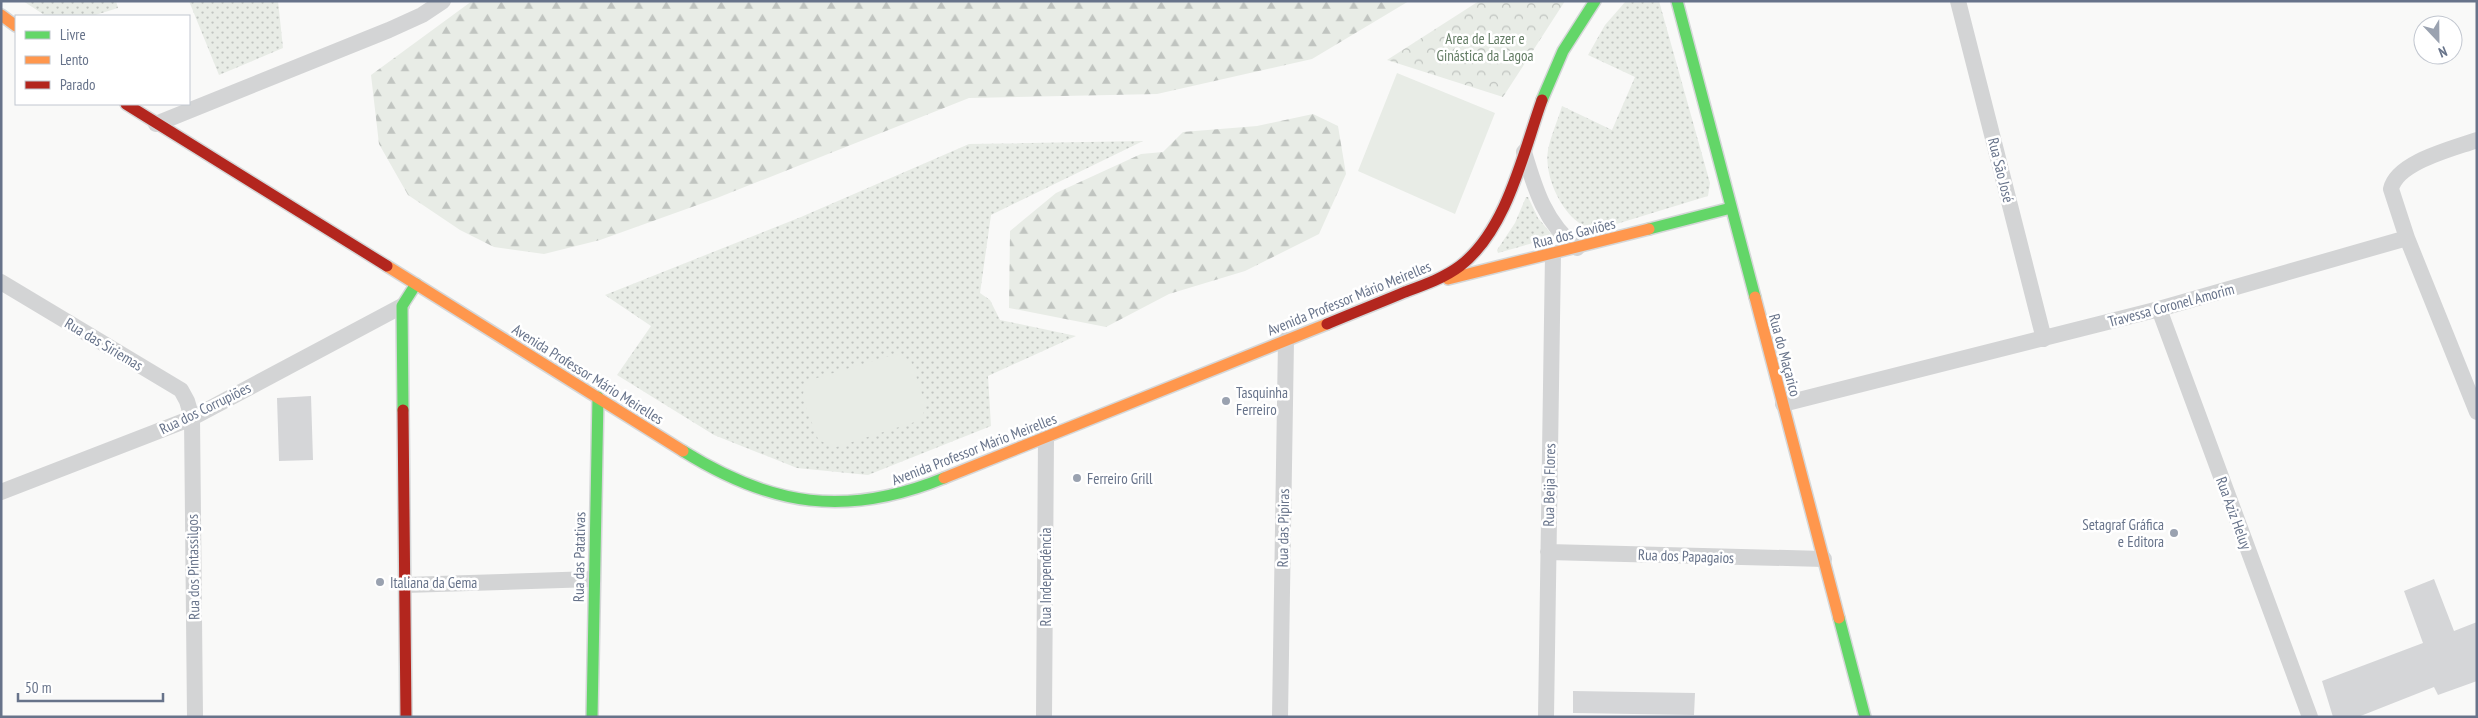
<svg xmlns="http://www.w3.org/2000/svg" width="2478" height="718" font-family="'PT Sans Narrow',sans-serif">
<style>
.grass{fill:url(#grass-dots)}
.forest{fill:url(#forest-firs)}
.park{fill:url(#park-crowns)}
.pitch{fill:#e8ece6}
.building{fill:#d5d6d8}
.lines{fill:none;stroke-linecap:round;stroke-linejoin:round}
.fast-casing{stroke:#d5d7d8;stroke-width:14}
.slow-casing{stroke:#d5d7d8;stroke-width:14}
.jam-casing{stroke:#d5d7d8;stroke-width:14}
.street{stroke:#d3d4d5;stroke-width:16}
.fast{stroke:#63d668;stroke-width:11}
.slow{stroke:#ff974d;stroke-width:11}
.jam{stroke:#b3261e;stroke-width:11}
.poi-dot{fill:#9aa2b0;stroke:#fff;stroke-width:2}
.labels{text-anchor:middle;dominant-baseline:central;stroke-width:5;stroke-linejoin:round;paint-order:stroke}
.park-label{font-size:15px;fill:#627b63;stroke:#fff}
.street-label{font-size:15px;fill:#67738a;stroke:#fff}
.poi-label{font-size:15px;fill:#67738a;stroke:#fff;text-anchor:start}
</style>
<defs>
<pattern id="grass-dots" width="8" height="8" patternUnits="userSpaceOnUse" patternTransform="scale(1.25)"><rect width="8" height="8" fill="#e8ece6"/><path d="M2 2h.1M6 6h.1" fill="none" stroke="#c0c4c0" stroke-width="1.8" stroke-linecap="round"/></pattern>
<pattern id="forest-firs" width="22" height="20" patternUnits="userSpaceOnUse" patternTransform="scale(1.25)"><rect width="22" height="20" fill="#e8ece6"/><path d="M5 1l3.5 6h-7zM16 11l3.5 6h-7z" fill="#c0c4c0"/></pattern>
<pattern id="park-crowns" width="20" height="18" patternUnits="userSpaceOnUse" patternTransform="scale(1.25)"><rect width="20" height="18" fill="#e8ece6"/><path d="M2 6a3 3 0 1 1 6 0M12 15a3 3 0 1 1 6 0" fill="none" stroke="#c0c4c0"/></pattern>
</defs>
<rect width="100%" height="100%" fill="#f9f9f8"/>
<path class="grass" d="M 23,1 L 116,1 L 118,8 L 92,16 L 46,16 Z
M 189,1 L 278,1 L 283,48 L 219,75 Z
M 1626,1 L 1659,1 L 1710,183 L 1708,196 L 1600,229 C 1592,228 1584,227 1578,222 C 1559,208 1544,174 1548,150 C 1551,135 1558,120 1562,106 L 1612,130 L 1635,77 L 1588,55 L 1605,25 Z
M 1143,141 L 991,215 L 980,293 L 990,300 L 1000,320 L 1076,336 L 988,376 L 991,426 L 868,475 L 797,468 L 714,435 L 617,375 L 651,326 L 605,295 L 801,217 L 969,144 Z
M 1526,197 L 1528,197 L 1538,218 L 1554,237 L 1498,253 L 1497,250 L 1515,223 Z"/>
<path class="forest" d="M 472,1 L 1409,1 L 1312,59 L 1157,94 L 969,98 L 717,198 L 600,240 L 544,254 L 494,247 L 460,230 L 408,195 L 379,144 L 371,75 Z
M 1313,114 L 1338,126 L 1346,174 L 1319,234 L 1245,271 L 1169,294 L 1106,327 L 1009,308 L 1010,231 L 1056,193 L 1141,154 L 1163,152 L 1183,132 L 1257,126 Z"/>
<path class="park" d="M 1479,1 L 1565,1 L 1503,97 L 1387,60 Z"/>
<path class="pitch" d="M 1397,73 L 1495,113 L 1455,214 L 1358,171 Z
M 896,354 L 911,361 L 926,406 L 921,420 L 833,448 L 818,439 L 802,397 L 807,381 Z"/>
<path class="building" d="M 311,396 L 313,460 L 279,461 L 277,398 Z
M 2434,579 L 2454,631 L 2477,622 L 2477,681 L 2438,695 L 2434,687 L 2358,717 L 2333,717 L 2322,681 L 2423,643 L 2404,591 Z
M 1573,691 L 1695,693 L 1694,715 L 1573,713 Z"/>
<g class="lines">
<defs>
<path id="fast" d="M 1677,1 L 1755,297
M 1542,100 L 1563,51 L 1595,1
M 1649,229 L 1731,208
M 403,410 L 402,306 L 416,284
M 683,451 C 771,506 846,518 944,478
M 1839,618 L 1865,717
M 592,717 L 598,397"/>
<path id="slow" d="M 1,15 L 16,26
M 387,266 L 683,451
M 1448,279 L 1649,229
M 1755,297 L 1839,618
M 944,478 L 1327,324"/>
<path id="jam" d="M 126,104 L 387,266
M 1327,324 C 1353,313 1379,303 1405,292 C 1424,285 1444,278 1460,266 C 1507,230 1523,153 1542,100
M 403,410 L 406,717"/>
</defs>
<use href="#fast" class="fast-casing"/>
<use href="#slow" class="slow-casing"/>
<use href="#jam" class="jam-casing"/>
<path class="street" d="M 1958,1 L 2044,339
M 156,124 L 389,30 L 422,15 L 443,1
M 2477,140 C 2452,149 2397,162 2391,189 L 2407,238 L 2477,412
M 1524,152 C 1535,189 1545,223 1577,248
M 1,282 L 181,390 L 187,401 L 192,418 L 195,717
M 2159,309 L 2310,717
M 1783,404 L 2159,309 L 2407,238
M 1,492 L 192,418 L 402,306
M 1548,552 L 1824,559
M 405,585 L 593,579
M 1044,717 L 1046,437
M 1280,717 L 1286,340
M 1546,717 L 1553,254"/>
<use href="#fast" class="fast"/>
<use href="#slow" class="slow"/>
<use href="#jam" class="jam"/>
</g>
<g class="poi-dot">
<circle cx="1226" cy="401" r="5"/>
<circle cx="1077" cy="478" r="5"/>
<circle cx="2174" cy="533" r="5"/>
<circle cx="380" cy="582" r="5"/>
</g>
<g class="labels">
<g class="park-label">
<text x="1485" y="38">Area de Lazer e<tspan x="1485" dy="17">Ginástica da Lagoa</tspan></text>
</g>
<g class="street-label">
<text transform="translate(2001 170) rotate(76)">Rua São José</text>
<text transform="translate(1574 233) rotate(-14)">Rua dos Gaviões</text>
<text transform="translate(1349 298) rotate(-22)">Avenida Professor Mário Meirelles</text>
<text transform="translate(2171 305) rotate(-15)">Travessa Coronel Amorim</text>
<text transform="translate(104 344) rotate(31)">Rua das Siriemas</text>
<text transform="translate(1785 355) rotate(75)">Rua do Maçarico</text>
<text transform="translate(588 374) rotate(32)">Avenida Professor Mário Meirelles</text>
<text transform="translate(205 408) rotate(-26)">Rua dos Corrupiões</text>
<text transform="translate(974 449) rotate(-21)">Avenida Professor Mário Meirelles</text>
<text transform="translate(1549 485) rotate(-89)">Rua Beija Flores</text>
<text transform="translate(2234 513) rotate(70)">Rua Aziz Heluy</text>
<text transform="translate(1283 528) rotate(-89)">Rua das Pipiras</text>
<text transform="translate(1686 556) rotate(2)">Rua dos Papagaios</text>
<text transform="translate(579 557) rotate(-89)">Rua das Patativas</text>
<text transform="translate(193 567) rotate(-91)">Rua dos Pintassilgos</text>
<text transform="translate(1045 577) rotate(-90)">Rua Independência</text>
</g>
<g class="poi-label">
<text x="1236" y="392">Tasquinha<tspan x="1236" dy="17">Ferreiro</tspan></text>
<text x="1087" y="478">Ferreiro Grill</text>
<text x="2164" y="524" text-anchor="end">Setagraf Gráfica<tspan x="2164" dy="17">e Editora</tspan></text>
<text x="390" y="582">Italiana da Gema</text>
</g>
</g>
<rect width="2478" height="718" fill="none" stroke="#67738a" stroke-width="5"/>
<rect x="15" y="15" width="175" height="90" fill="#ffffff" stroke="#c2c7d0"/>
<rect x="25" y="31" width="25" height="8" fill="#63d668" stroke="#c2c7d0"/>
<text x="60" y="40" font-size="15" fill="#67738a">Livre</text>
<rect x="25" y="56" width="25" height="8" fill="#ff974d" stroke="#c2c7d0"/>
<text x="60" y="65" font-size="15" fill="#67738a">Lento</text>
<rect x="25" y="81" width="25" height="8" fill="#b3261e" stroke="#c2c7d0"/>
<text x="60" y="90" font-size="15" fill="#67738a">Parado</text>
<g transform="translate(2438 40) rotate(158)"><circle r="24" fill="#ffffff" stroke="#c2c7d0"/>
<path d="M0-4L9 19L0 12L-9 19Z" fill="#9aa2b0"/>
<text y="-8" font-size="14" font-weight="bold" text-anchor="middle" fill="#67738a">N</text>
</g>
<path d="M18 693v8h145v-8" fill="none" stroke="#67738a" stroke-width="2.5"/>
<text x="25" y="693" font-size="15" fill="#67738a" stroke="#ffffff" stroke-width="4" paint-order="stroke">50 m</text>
</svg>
